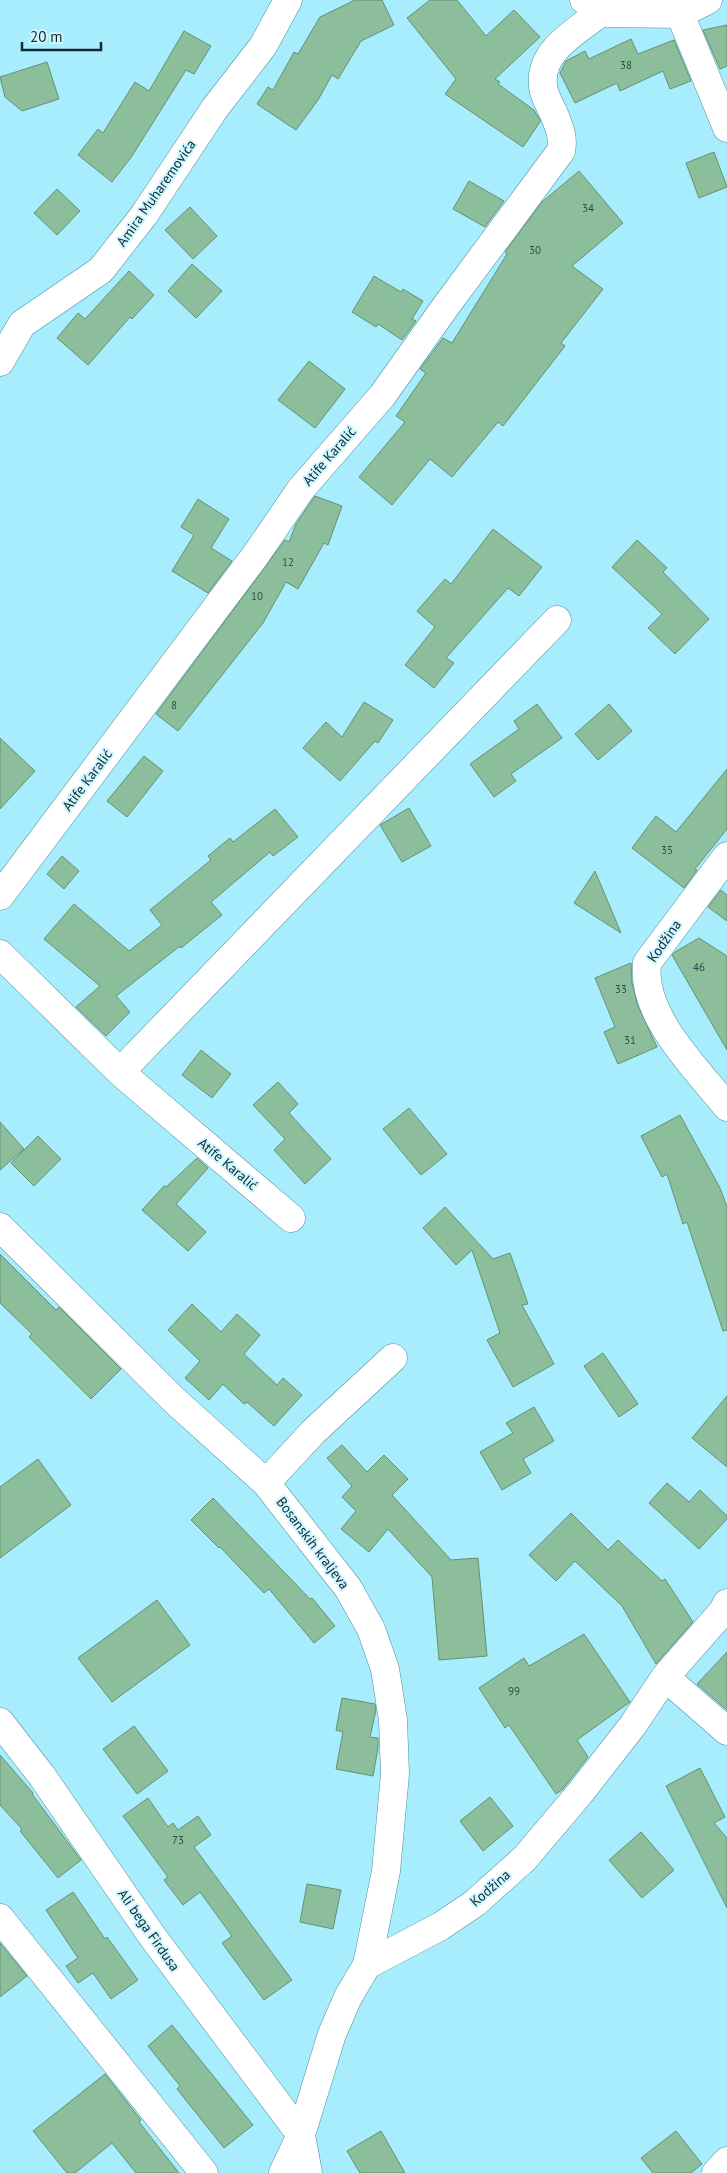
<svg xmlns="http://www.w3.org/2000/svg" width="727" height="2173" font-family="'PT Sans',sans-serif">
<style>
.building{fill:#8dbe9b;stroke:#639271}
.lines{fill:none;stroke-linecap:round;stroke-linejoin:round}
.minor-casing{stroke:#4d909f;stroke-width:29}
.minor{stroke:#fff;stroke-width:28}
.labels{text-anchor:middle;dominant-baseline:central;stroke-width:4;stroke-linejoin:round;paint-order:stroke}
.number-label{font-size:11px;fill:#2c4e4a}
.street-label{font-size:14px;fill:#0c292f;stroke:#cef6ff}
</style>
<rect width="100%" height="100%" fill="#a8edfd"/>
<path class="building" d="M 355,0 L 382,0 L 394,25 L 361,41 L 338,79 L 332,75 L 318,100 L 296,130 L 257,104 L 268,87 L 273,90 L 294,52 L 298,54 L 320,17 Z
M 430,0 L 457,0 L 486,36 L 514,10 L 540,37 L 495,79 L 500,82 L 498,84 L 534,110 L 540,120 L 540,122 L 523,147 L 445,94 L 456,79 L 407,18 Z
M 727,25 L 727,66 L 720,69 L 703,30 Z
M 184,31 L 211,46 L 194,74 L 186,70 L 132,156 L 112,182 L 78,155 L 98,129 L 103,133 L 135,82 L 149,91 Z
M 631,39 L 638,54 L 674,40 L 691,81 L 670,89 L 663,71 L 620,91 L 617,83 L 575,103 L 560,73 L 566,61 L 585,51 L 589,59 Z
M 47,62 L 59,99 L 22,111 L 5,97 L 0,77 Z
M 714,152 L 727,187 L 699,198 L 686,163 Z
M 579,171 L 623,223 L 572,266 L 603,289 L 561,343 L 565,346 L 503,426 L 498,422 L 452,477 L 430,459 L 392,505 L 359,477 L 405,422 L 396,416 L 426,373 L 420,369 L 443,338 L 452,343 L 507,254 L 505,252 L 542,202 Z
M 469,181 L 504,201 L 485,227 L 453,209 Z
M 57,189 L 80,211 L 57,235 L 34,213 Z
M 190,207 L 217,236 L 193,259 L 165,230 Z
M 192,264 L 222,291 L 196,318 L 168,291 Z
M 129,271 L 154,295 L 132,319 L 130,317 L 88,365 L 57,338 L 78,313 L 85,319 Z
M 374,276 L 401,292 L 403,289 L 423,301 L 412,319 L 416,321 L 402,340 L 378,324 L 376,327 L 352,312 Z
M 309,361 L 345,389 L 315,428 L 278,400 Z
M 315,496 L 342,506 L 328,545 L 324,543 L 298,589 L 286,582 L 263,623 L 178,731 L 156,714 L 285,540 L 289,542 L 296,524 Z
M 198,499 L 229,519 L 211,548 L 232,561 L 208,593 L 172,571 L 194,535 L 181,527 Z
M 493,529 L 542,567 L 519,596 L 508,588 L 446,658 L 454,663 L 434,688 L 405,665 L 435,627 L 417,611 L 445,579 L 451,584 Z
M 637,540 L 667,568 L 663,572 L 709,619 L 675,654 L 648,628 L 662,614 L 612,567 Z
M 364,702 L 393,720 L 378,743 L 375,741 L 340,781 L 303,748 L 326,722 L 342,737 Z
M 537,704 L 562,738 L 511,774 L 516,781 L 494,797 L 470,764 L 519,729 L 514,721 Z
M 609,704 L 632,731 L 598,760 L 575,734 Z
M 0,738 L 35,771 L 0,809 Z
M 144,756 L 163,771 L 127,817 L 107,801 Z
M 727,769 L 727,829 L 695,869 L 697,870 L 684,888 L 632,848 L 656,816 L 676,832 Z
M 409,808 L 431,846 L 402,862 L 380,825 Z
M 275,809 L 298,837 L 273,856 L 270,852 L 211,902 L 222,915 L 181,948 L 180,946 L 116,996 L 130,1012 L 106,1036 L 76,1007 L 100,986 L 44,939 L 74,904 L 129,951 L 162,925 L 150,910 L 211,860 L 208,856 L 230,838 L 233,842 Z
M 62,856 L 79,871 L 64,889 L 47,874 Z
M 595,871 L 621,933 L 574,903 Z
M 721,890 L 727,895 L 727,921 L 708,907 Z
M 699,938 L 727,956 L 727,1050 L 672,955 L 675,952 Z
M 631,963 L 632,983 L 638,1006 L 657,1047 L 618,1064 L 604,1032 L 615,1027 L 595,978 Z
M 201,1050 L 231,1074 L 212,1098 L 182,1075 Z
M 278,1082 L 298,1104 L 289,1113 L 331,1159 L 305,1184 L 274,1150 L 285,1139 L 253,1105 Z
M 409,1108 L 447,1154 L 421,1175 L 383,1129 Z
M 680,1115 L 720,1188 L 727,1207 L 727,1330 L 723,1331 L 687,1222 L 683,1224 L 667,1174 L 662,1177 L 641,1136 Z
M 0,1122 L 24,1149 L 0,1170 Z
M 38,1136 L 61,1159 L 34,1186 L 11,1163 Z
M 197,1158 L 208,1168 L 176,1204 L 206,1232 L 188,1251 L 142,1210 L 164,1186 L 166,1187 Z
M 445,1207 L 493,1259 L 510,1253 L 528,1304 L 522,1305 L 554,1364 L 513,1387 L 487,1340 L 500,1333 L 472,1250 L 456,1265 L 423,1228 Z
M 0,1254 L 56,1310 L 59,1307 L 121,1369 L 91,1399 L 29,1337 L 32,1334 L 0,1303 Z
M 192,1304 L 221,1332 L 237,1314 L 260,1335 L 244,1354 L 277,1385 L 283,1378 L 302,1395 L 274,1426 L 247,1402 L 244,1404 L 223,1384 L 209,1400 L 185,1378 L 200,1361 L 168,1330 Z
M 603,1353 L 638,1404 L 619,1417 L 584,1366 Z
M 727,1396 L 727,1467 L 692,1438 Z
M 534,1407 L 554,1441 L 523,1459 L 531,1473 L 502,1490 L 480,1452 L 513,1433 L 506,1423 Z
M 342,1445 L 367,1472 L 384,1455 L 408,1479 L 392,1495 L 451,1560 L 478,1558 L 487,1656 L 439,1660 L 432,1577 L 388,1529 L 369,1552 L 341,1529 L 356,1511 L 342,1497 L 352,1486 L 327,1458 Z
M 38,1459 L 71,1505 L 0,1558 L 0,1487 Z
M 667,1483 L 689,1502 L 700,1490 L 727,1516 L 727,1519 L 699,1549 L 649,1503 Z
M 213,1498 L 310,1599 L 312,1598 L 335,1626 L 314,1643 L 269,1589 L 264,1593 L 220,1547 L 219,1548 L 191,1520 Z
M 571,1513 L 608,1550 L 618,1540 L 662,1581 L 665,1579 L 693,1622 L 656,1664 L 622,1606 L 575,1561 L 556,1581 L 529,1555 Z
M 157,1600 L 190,1645 L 112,1702 L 78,1658 Z
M 584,1634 L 630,1702 L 577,1740 L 588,1757 L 563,1789 L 556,1794 L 509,1725 L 505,1728 L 479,1688 L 524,1658 L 529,1666 Z
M 727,1652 L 727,1710 L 697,1684 Z
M 342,1698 L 375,1704 L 376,1710 L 370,1737 L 378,1738 L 378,1748 L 373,1776 L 336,1769 L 343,1732 L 336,1730 Z
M 134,1726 L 168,1771 L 137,1794 L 103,1749 Z
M 0,1755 L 33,1793 L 32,1794 L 81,1860 L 58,1878 L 20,1831 L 22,1829 L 0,1805 Z
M 700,1768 L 725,1817 L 714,1823 L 727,1838 L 727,1908 L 666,1786 Z
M 490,1797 L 513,1826 L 483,1851 L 460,1821 Z
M 148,1798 L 168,1827 L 173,1823 L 178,1830 L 198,1816 L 211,1835 L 194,1847 L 292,1980 L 264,2000 L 222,1943 L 232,1936 L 200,1892 L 183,1905 L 164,1880 L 168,1877 L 123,1816 Z
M 641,1832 L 674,1870 L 642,1898 L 609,1860 Z
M 307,1884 L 341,1890 L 333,1929 L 300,1922 Z
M 73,1892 L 105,1939 L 107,1937 L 138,1980 L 111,1999 L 93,1973 L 78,1983 L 66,1966 L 78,1958 L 46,1910 Z
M 0,1943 L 27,1976 L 0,1997 Z
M 172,2025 L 253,2125 L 224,2148 L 177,2089 L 180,2086 L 148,2046 Z
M 105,2074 L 141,2120 L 139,2122 L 179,2173 L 136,2173 L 112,2143 L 75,2173 L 67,2173 L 33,2131 Z
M 381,2131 L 405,2173 L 360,2173 L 347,2151 Z
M 676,2131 L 702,2164 L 691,2173 L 653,2173 L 641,2158 Z"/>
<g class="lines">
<defs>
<path id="minor" d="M 584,0 L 600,13 L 680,14 L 708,0
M 680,14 L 727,128
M 0,362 L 22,324 L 101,270 L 144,215 L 215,108 L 263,46 L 288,0
M 727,856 L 647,963 C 641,1016 696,1068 727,1107
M 0,896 L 255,556 L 301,489 L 382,396 L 446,306 L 561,151 C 564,137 559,127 554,114 C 550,105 543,94 543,85 C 539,51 577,31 600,13
M 0,954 L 120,1072 L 291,1218
M 120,1072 L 557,620
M 0,1227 L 174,1400 L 266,1483 L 348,1588 L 371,1629 L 385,1669 L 393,1720 L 395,1774 L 386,1871 L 367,1965
M 266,1483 L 313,1432 L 393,1358
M 665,1677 L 727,1731
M 0,1722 L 42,1776 L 152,1936 L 301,2135 L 308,2173
M 0,1918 L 204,2173
M 283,2173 L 301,2135 L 332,2034 L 348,1997 L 367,1965 L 441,1926 L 475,1903 L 525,1858 L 580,1793 L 633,1725 L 665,1677 L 723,1611 L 727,1603
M 716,2173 L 727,2161"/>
</defs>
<use href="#minor" class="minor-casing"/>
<use href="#minor" class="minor"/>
</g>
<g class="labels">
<g class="number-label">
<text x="626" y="65">38</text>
<text x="588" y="208">34</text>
<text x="535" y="250">30</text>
<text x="288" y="562">12</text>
<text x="257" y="596">10</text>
<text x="174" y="705">8</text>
<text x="667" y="850">35</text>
<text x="699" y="967">46</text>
<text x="621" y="989">33</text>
<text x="630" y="1040">31</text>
<text x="514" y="1691">99</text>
<text x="178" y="1840">73</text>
</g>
<g class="street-label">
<text transform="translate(156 193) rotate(-55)">Amira Muharemovića</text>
<text transform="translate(329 456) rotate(-49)">Atife Karalić</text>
<text transform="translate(87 780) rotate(-53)">Atife Karalić</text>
<text transform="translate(664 941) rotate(-55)">Kodžina</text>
<text transform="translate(228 1164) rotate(40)">Atife Karalić</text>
<text transform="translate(313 1543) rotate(53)">Bosanskih kraljeva</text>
<text transform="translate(490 1888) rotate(-41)">Kodžina</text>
<text transform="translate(149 1930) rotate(55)">Ali bega Firdusa</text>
</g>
</g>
<path d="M22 42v8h79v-8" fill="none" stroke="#0c292f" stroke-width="2.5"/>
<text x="30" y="42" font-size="15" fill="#0c292f" stroke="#cef6ff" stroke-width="4" paint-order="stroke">20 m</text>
</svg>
